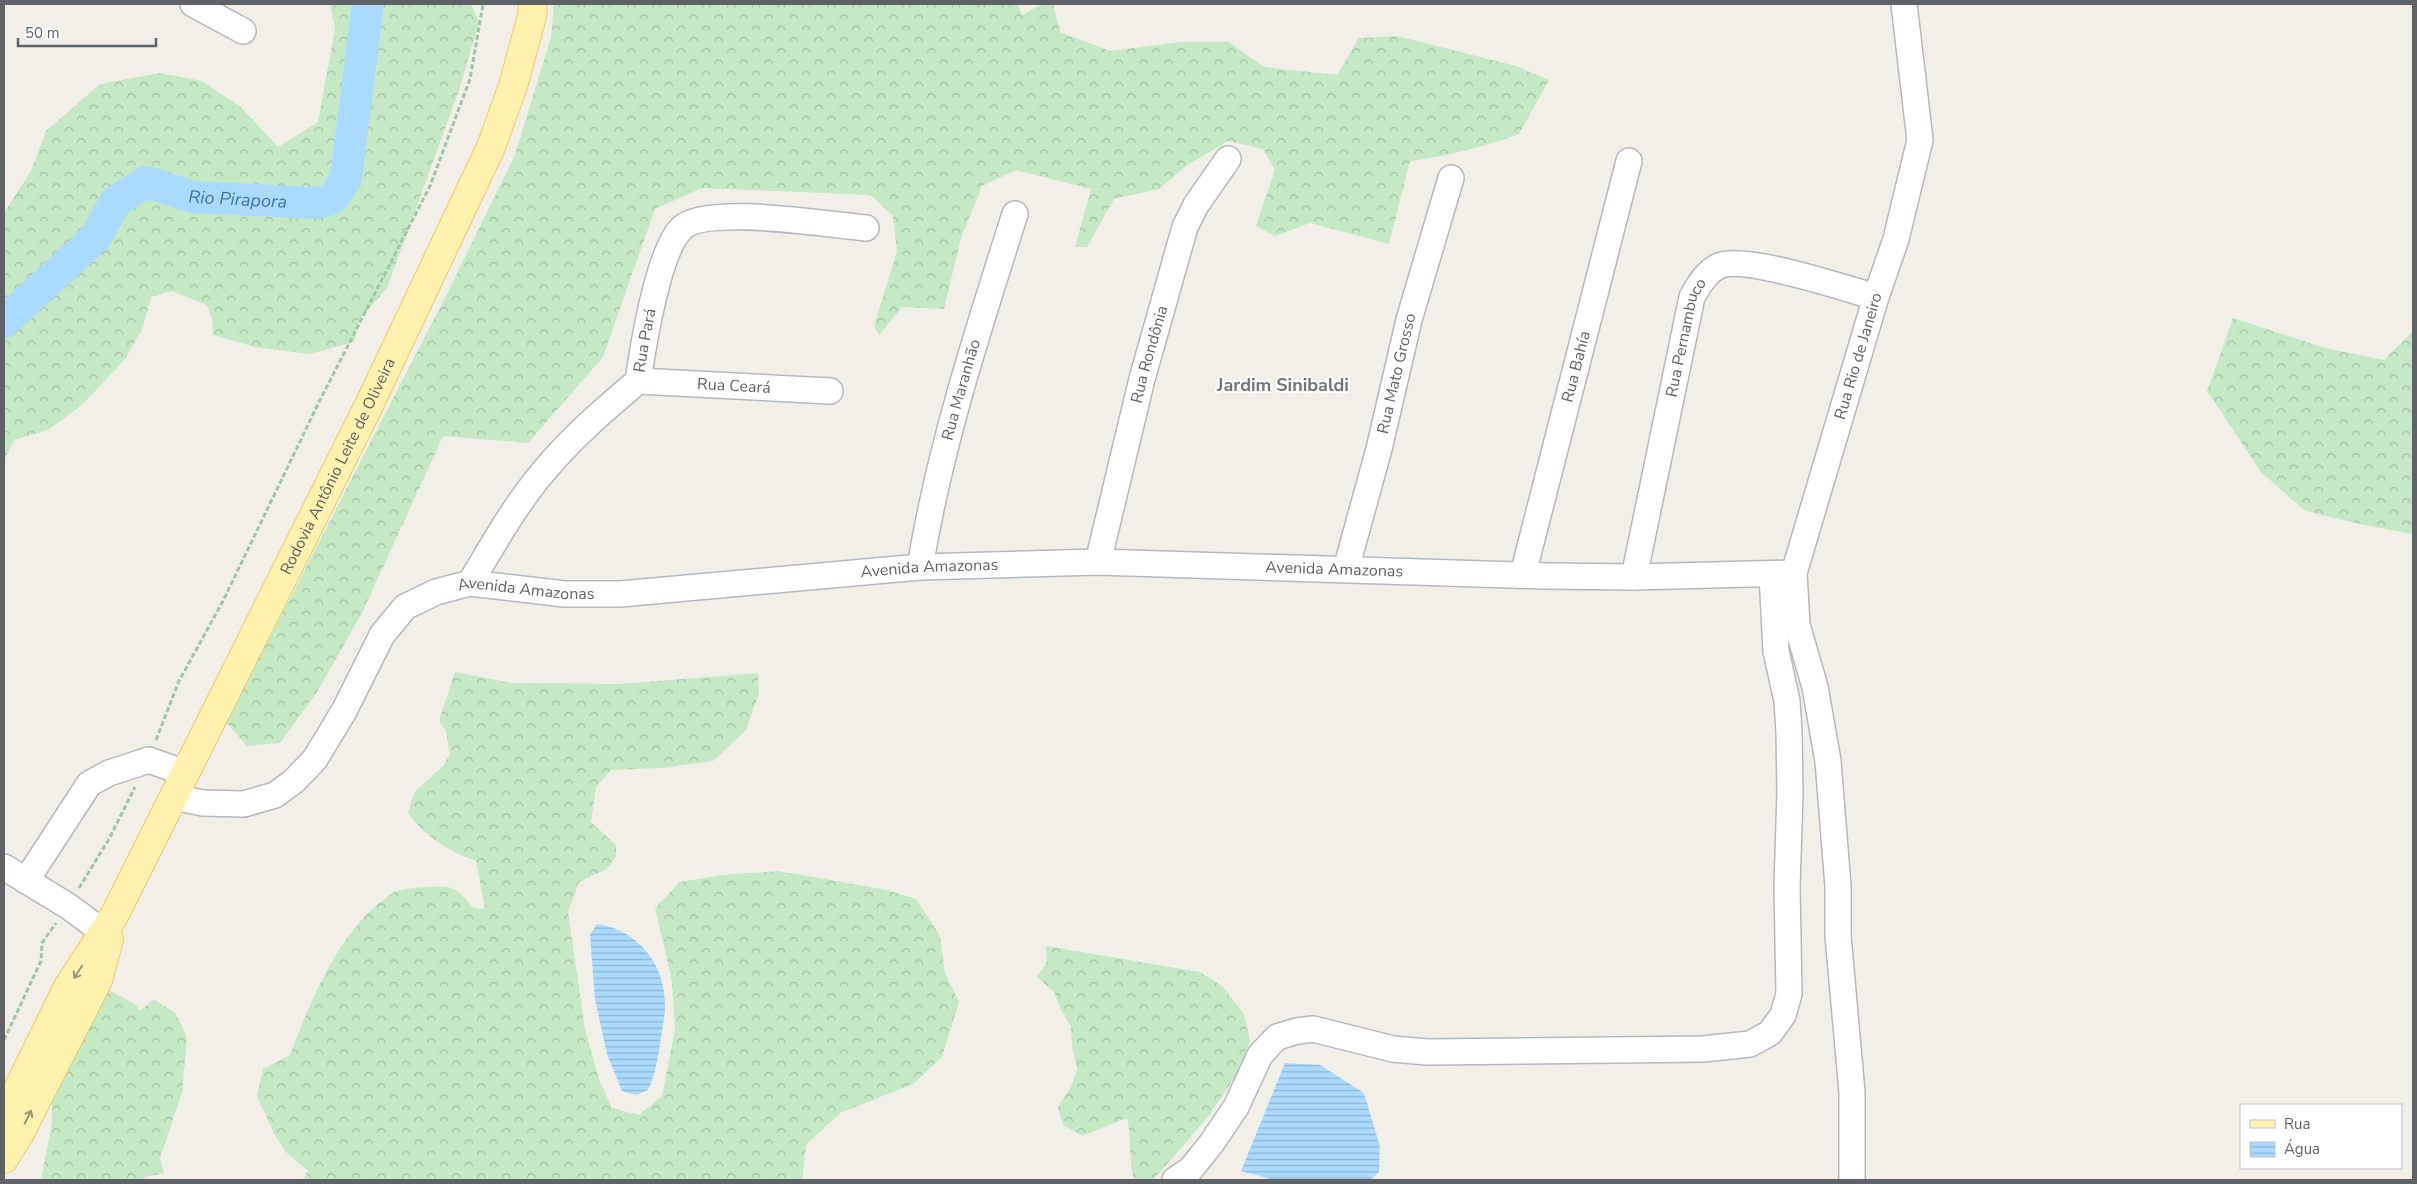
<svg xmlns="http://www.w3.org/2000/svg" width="2417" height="1184" font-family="'Nunito Sans',sans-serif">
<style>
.forest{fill:url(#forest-crowns)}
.water{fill:url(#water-rules)}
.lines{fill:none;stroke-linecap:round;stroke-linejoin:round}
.river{stroke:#aadaff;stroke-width:32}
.minor-casing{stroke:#b5b8bc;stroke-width:28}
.major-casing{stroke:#f2c960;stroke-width:30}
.path{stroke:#9cc7a9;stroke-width:3;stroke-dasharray:5 2.5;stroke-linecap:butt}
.minor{stroke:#fff;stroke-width:25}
.major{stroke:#fff2af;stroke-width:28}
.oneway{stroke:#979581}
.labels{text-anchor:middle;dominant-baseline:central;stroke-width:4;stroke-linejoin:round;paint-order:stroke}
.street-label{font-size:16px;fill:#5f6368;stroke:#fff}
.water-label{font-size:18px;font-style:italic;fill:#4174aa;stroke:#fff}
.neighbourhood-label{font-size:18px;font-weight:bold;fill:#70757a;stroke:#fff}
</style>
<defs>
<pattern id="forest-crowns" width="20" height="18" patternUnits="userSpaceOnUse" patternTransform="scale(1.25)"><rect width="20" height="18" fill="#c5e8c5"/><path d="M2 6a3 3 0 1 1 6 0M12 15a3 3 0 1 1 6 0" fill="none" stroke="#a3c0a4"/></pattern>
<pattern id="water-rules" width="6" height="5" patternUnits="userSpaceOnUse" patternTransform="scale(1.25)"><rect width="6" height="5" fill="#aadaff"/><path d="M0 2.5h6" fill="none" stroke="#8eb4d2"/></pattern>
</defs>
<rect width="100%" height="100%" fill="#f1efe8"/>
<path class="forest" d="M 330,4 L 471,4 L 479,22 L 459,90 L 387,288 L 359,320 L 354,342 L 309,354 L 255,347 L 213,335 L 212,319 L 207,305 L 172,291 L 151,297 L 143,327 L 126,358 L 83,404 L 48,430 L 14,440 L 4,461 L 4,213 L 31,171 L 46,131 L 100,84 L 160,73 L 202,81 L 241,107 L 278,147 L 318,122 L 335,29 Z
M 554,4 L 1018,4 L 1022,15 L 1042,4 L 1053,4 L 1060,32 L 1110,51 L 1182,42 L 1229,42 L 1264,67 L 1337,75 L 1359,38 L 1397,36 L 1516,66 L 1549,80 L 1519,134 C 1483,147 1448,156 1410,161 L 1389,244 L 1310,223 L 1275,236 L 1256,226 L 1275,170 L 1263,149 L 1228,141 L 1186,166 L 1159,189 L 1114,199 L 1087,247 L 1075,247 L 1091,189 L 1016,170 L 982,186 L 961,238 L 944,309 L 902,307 L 879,335 L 874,326 L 897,251 L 893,216 L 871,195 L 702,188 L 655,209 L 603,357 L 528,443 L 443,436 L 363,611 L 317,692 L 280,743 L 247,746 L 226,722 L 447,294 L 515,155 L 551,37 Z
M 2233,318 L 2325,348 L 2384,360 L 2413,331 L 2413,534 L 2364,525 L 2305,511 L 2261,472 L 2207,391 Z
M 455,672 L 511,683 L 621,684 L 758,673 L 759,693 L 746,730 L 713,761 L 662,768 L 611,770 L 596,787 L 591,822 L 616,845 L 616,857 L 607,869 L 579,882 L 568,912 L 585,1029 L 599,1080 L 612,1108 L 639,1115 L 662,1096 L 675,1029 L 672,981 L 655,908 L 680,882 L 723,875 L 778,871 L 887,890 L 916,899 L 940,936 L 945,973 L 959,1002 L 942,1057 L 913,1084 L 840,1113 L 806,1145 L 802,1180 L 303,1180 L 308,1171 L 286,1152 L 276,1137 L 257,1097 L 263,1069 L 290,1055 C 311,1000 340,928 391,894 C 398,889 415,888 424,887 C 452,886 455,885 473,908 L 485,909 L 476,861 C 449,851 425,837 408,813 L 414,793 L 443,766 L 450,755 L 446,731 L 439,721 Z
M 1046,946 L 1200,972 L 1222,986 L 1244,1014 L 1250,1041 L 1237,1074 L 1208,1117 L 1153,1180 L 1135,1180 C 1128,1167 1132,1137 1127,1118 L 1082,1136 L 1063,1125 L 1058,1107 L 1071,1087 L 1077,1069 L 1072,1046 L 1071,1027 L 1060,1008 L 1054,992 L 1037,977 L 1047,962 Z
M 107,989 L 135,1004 L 140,1011 L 154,999 L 176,1014 L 187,1038 L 182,1092 L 160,1158 L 164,1173 L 144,1177 L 145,1180 L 41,1180 L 52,1123 L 52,1101 Z"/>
<path class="water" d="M 597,924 C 639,930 666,965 665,1008 C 665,1018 662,1028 661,1038 C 658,1057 656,1073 648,1090 L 636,1095 L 622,1091 L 607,1054 L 595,999 L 590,935 Z
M 1285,1063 L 1320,1065 L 1364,1093 L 1380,1147 L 1379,1172 L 1370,1180 L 1275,1180 L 1241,1171 Z"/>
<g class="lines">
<path class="river" id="s1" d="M 4,322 L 95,238 L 116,201 L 146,182 L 193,197 L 311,203 C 335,202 335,197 346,177 L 368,4"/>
<defs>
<g id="minor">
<path d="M 193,4 L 243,31"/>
<path id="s2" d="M 638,381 L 830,391"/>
<path id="s3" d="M 1098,562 L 1142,379 L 1185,227 L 1196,205 L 1228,159"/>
<path id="s4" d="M 920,567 C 940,446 978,330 1015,214"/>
<path id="s5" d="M 1346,569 L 1379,449 L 1409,320 L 1451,178"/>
<path id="s6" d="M 1523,574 L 1629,161"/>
<path id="s7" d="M 1634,577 L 1692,297 C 1699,285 1706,272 1719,266 C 1744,254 1846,289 1876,297"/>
<path id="s8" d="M 470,583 C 493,545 515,505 544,471 C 572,437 605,409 638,381 C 643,347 658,250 682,228 C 706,204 830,225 866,228"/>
<path id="s9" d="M 173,797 L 203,803 L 244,804 L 275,795 L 294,781 L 315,759 L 344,711 L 382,635 L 405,607 L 436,592 L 470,583 L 565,594 L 620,594 L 920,567 L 1098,562 L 1546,576 L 1634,577 L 1794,573"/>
<path d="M 4,867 L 68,906 L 91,923 L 108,942"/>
<path d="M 26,881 L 89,784 L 109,773 L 149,760 L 185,773"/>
<path d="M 1175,1180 L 1190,1170 L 1211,1144 L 1236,1107 L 1260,1055 L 1277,1037 L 1297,1031 L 1313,1029 L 1393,1049 L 1427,1052 L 1703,1049 L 1750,1044 L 1770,1033 L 1783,1015 L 1789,994 L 1787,887 L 1790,792 L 1789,733 L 1787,701 L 1776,651 L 1772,574"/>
<path id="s10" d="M 1852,1180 L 1852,1092 L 1838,936 L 1838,886 L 1828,761 L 1815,687 L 1797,625 L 1794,573 L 1876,297 L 1896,239 L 1920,140 L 1904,4"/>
</g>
<g id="major">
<path id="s11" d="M 4,1117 L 68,987 L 114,916 L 370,403 L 491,147 L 513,86 L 532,16 L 533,4"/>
<path d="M 4,1159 L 20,1133 L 98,980 L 109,939"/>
</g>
</defs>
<use href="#minor" class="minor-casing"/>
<use href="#major" class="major-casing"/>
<path class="path" d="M 156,740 L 179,681 L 223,601 L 319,402 L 430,186 L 470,79 L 483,4
M 79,888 L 109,839 L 135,787
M 4,1040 L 41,961 L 42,943 L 56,923"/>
<use href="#minor" class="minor"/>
<use href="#major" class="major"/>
</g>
<defs><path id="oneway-shaft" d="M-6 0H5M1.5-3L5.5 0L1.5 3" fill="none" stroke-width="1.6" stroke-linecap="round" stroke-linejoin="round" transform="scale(1.25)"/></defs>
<g class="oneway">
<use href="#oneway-shaft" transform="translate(78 972) rotate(123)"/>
<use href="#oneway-shaft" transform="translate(28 1117) rotate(-63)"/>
</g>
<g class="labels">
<g class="street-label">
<text stroke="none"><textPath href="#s7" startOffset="245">Rua Pernambuco</textPath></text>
<text stroke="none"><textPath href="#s8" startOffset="306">Rua Pará</textPath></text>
<text stroke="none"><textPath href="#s3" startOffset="214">Rua Rondônia</textPath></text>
<text stroke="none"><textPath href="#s10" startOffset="838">Rua Rio de Janeiro</textPath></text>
<text stroke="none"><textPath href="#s6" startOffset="214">Rua Bahía</textPath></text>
<text stroke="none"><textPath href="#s5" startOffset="202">Rua Mato Grosso</textPath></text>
<text stroke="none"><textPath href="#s2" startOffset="96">Rua Ceará</textPath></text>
<text stroke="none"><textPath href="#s4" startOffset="182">Rua Maranhão</textPath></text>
<text stroke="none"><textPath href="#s11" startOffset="732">Rodovia Antônio Leite de Oliveira</textPath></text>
<text stroke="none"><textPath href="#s9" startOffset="866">Avenida Amazonas</textPath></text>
<text stroke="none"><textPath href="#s9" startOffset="1271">Avenida Amazonas</textPath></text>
<text stroke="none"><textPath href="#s9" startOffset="461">Avenida Amazonas</textPath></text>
</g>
<g class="water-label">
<text stroke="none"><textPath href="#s1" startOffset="296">Rio Pirapora</textPath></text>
</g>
<g class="neighbourhood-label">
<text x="1283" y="385">Jardim Sinibaldi</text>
</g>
</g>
<rect width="2417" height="1184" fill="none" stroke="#5f6368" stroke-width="10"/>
<rect x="2240" y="1104" width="162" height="65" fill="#ffffff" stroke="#bfc1c3"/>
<rect x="2250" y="1120" width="25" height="8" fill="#fff2af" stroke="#bfc1c3"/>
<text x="2284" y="1129" font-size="15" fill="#5f6368">Rua</text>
<rect x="2250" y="1142" width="25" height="15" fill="url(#water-rules)" stroke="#bfc1c3"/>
<text x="2284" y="1154" font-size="15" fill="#5f6368">Água</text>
<path d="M18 38v8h138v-8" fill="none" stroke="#5f6368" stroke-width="2.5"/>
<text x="25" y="38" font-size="15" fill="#5f6368" stroke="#ffffff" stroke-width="4" paint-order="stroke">50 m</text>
</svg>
